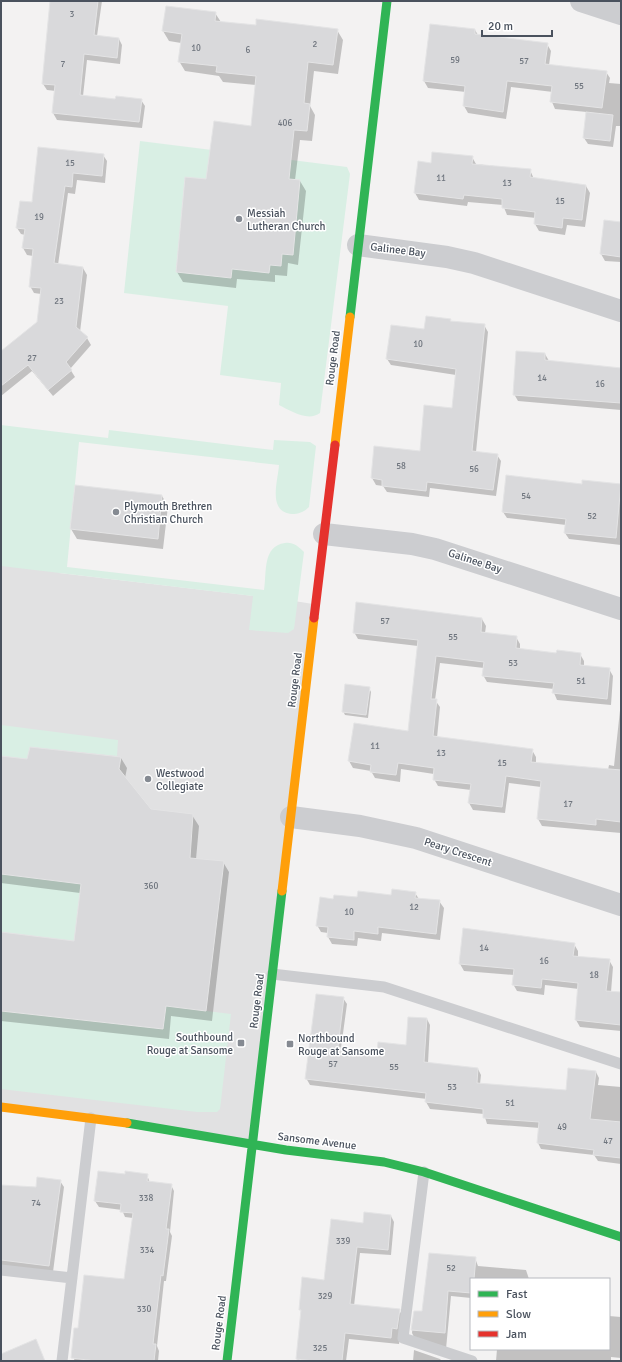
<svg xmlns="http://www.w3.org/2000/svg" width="622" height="1362" font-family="Signika,sans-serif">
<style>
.education{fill:#e1e1e2}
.green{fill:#d9efe4}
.shadow{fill:#0003}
.building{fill:#d9d9db;stroke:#e4e4e5}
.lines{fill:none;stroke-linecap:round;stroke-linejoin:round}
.lane{stroke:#cccdd0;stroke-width:11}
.street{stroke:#cccdd0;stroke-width:22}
.fast{stroke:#30b455;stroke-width:9}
.slow{stroke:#ff9f0a;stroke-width:9}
.jam{stroke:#e5322d;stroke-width:9}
.poi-dot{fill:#858a92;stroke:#fff;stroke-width:1.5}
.labels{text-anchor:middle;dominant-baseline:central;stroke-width:3;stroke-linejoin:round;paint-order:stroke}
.number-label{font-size:9px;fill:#6f757e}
.poi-label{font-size:11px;fill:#4a525e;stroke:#fff;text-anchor:start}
.street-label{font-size:11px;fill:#4a525e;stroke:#fff}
</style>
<rect width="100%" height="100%" fill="#f3f2f2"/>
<path class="education" d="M 1,425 L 59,573 L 288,600 L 313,604 L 252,1144 L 1,1107 Z"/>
<path class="green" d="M 140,141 L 347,167 L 350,174 L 320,413 C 308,422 291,411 279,405 L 281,383 L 220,375 L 228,306 L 124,293 Z
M 1,425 L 108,438 L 109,430 L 273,450 L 274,440 L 310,442 L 316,446 L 309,507 C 304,512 299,514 292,514 C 267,512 278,481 279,465 L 79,442 L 67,567 L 264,590 C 267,573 262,546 285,543 C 293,542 298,546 304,552 L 294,629 L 288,633 L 249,630 L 253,596 L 1,566 Z
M 1,725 L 118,740 L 117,756 L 30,747 L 27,759 L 1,756 Z
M 1,874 L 81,884 L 74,941 L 1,932 Z
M 166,1006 L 231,1014 L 221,1101 L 220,1109 L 217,1112 L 197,1112 L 1,1089 L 1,1011 L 163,1029 Z"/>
<path class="shadow" d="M 51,1 L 102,1 L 97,36 L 119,39 L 122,45 L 120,64 L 87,60 L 83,96 L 116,100 L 141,100 L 145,106 L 142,128 L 57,120 L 53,113 L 56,91 L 47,90 L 43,84 Z
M 166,7 L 215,13 L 221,22 L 256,26 L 337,30 L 343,40 L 338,74 L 314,71 L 310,106 L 315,115 L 312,141 L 300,140 L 295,180 L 300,181 L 306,191 L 298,265 L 288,263 L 287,276 L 275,275 L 275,282 L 237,279 L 236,288 L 183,282 L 177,272 L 186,178 L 207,181 L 252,127 L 257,85 L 223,82 L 219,76 L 185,71 L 179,61 L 181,43 L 169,41 L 163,31 Z
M 431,25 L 475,30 L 478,35 L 547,44 L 551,51 L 549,65 L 606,72 L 610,78 L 609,83 L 621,84 L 621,126 L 616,126 L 613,147 L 588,144 L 584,138 L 587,112 L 555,109 L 552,102 L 553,92 L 511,87 L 506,119 L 468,113 L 464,106 L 466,92 L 428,88 L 424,81 Z
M 39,148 L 103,155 L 107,161 L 105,183 L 77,180 L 75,194 L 68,193 L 58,265 L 83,268 L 87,275 L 80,332 L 87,338 L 91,345 L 70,369 L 75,377 L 53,396 L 32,371 L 1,396 L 1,353 L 38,323 L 41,294 L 34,293 L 30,286 L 33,256 L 27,255 L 23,248 L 25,235 L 21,234 L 17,228 L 33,203 Z
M 472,157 L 476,164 L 530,170 L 534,179 L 586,186 L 590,193 L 585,227 L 567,225 L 565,235 L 539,231 L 535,224 L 536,218 L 507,215 L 503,205 L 468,202 L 467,206 L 419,200 L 415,193 L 432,164 Z
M 621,223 L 621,262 L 605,261 L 601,254 Z
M 450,320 L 451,322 L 484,325 L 488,332 L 476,452 L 497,455 L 501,461 L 496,496 L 430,488 L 429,497 L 387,492 L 383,486 L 376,485 L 372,478 L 375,447 L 421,452 L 453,409 L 456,375 L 391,365 L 387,359 L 425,330 Z
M 545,354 L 549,361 L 621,369 L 621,410 L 518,401 L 514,394 Z
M 583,482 L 621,485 L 621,545 L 569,539 L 565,533 L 566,525 L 507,518 L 503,512 L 583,485 Z
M 162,496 L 168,506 L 163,549 L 77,539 L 71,529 Z
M 482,619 L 486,626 L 485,633 L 516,637 L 520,644 L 520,650 L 557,654 L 580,654 L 584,661 L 584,667 L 609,669 L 613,676 L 611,705 L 557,700 L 554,693 L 554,689 L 487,682 L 483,675 L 484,668 L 440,663 L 435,700 L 440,707 L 437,738 L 532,750 L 536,757 L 536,763 L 608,770 L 609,765 L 614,766 L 621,701 L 621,833 L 542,826 L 538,819 L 541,787 L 509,783 L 505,813 L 473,810 L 469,803 L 471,790 L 438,786 L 434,779 L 434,774 L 401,769 L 400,782 L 375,778 L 371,771 L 353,768 L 349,761 L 355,724 L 409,732 L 418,646 L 358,639 L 354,632 Z
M 369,688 L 371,692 L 368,718 L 345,715 L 343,711 Z
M 1,757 L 28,760 L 121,758 L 127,768 L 125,778 L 151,810 L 192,815 L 199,826 L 196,859 L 223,862 L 229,872 L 212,1021 L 171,1016 L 169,1039 L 1,1021 L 1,933 L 75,942 L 80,893 L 1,883 Z
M 415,893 L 419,899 L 439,901 L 444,908 L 440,940 L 382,933 L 381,941 L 358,938 L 357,946 L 332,944 L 328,937 L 328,933 L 321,932 L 317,925 L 334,900 Z
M 574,944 L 578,951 L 578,957 L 609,960 L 613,967 L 611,992 L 621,993 L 621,1031 L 580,1027 L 576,1020 L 579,989 L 545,985 L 544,995 L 517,991 L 513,984 L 514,975 L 464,971 L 460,964 Z
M 343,998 L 347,1004 L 341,1048 L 378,1053 L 407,1046 L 427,1019 L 430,1025 L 428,1063 L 478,1069 L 481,1075 L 480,1084 L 567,1091 L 596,1072 L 599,1078 L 598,1085 L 621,1087 L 621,1164 L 598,1161 L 594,1155 L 541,1149 L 538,1143 L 540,1128 L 487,1124 L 484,1114 L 430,1109 L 426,1102 L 427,1099 L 310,1085 L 306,1078 Z
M 147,1175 L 150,1183 L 171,1185 L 174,1191 L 170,1232 L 172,1236 L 166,1281 L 164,1281 L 157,1346 L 159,1351 L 158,1361 L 74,1361 L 85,1276 L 125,1280 L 133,1218 L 125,1217 L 122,1210 L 99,1207 L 95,1201 L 125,1176 Z
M 60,1181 L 64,1187 L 53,1272 L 1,1267 L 1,1186 L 36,1189 Z
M 391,1216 L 394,1222 L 391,1255 L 360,1253 L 354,1306 L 399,1310 L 403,1317 L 399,1344 L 349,1339 L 346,1361 L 298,1361 L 297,1358 L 302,1313 L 300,1309 L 325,1281 L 364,1224 Z
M 475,1258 L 478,1266 L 526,1270 L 529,1279 L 471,1279 L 471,1298 L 451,1296 L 446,1349 L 415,1339 L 412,1333 L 414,1312 L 423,1313 Z
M 609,1316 L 621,1317 L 621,1358 L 611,1357 L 611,1361 L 496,1361 L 497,1349 L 609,1349 Z
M 414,1350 L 440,1359 L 442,1361 L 413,1361 Z"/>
<path class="building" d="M 50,1 L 98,1 L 94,35 L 119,38 L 117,58 L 84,54 L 80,95 L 115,99 L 116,96 L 142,99 L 139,122 L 52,113 L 55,85 L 42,84 Z
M 166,6 L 216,12 L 215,21 L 256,25 L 256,19 L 338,29 L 333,65 L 308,62 L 304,103 L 310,104 L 307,131 L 294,130 L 289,179 L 300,180 L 293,255 L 282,254 L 281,266 L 270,265 L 269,273 L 232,269 L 231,278 L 176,272 L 185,177 L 206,179 L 214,121 L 251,126 L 256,76 L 216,72 L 217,66 L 178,62 L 182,34 L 162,31 Z
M 430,24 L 475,29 L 475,34 L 548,43 L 545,64 L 607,71 L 602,108 L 550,102 L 552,86 L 507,81 L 503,112 L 463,106 L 465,86 L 423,81 Z
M 586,112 L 613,115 L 610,141 L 583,138 Z
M 38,147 L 104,154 L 102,176 L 73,173 L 72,187 L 65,186 L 54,263 L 83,267 L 76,327 L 88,337 L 66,362 L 72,370 L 48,390 L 28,365 L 1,386 L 1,351 L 37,322 L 41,288 L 29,287 L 33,249 L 22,248 L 25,229 L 16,228 L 20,201 L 32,202 Z
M 432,152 L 473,156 L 472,164 L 531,169 L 530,177 L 586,185 L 582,220 L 563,218 L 562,228 L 534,224 L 535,212 L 502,208 L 502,199 L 464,195 L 463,199 L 414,193 L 418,161 L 431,163 Z
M 604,220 L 621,222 L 621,257 L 600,254 Z
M 426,316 L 451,319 L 450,321 L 485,324 L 472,451 L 498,454 L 493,490 L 427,482 L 426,491 L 382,486 L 382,480 L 371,478 L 374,446 L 420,451 L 424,405 L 452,408 L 456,369 L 386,359 L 391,325 L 424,329 Z
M 516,351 L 545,353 L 545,360 L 621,368 L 621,403 L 513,395 Z
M 506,475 L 582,484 L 582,480 L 621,484 L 616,538 L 564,533 L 566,519 L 502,512 Z
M 75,485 L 162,495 L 158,539 L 70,529 Z
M 356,602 L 482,618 L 481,632 L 517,636 L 516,648 L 556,653 L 557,650 L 581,653 L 580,665 L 610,668 L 607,699 L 552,693 L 554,683 L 482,676 L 484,662 L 436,656 L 431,699 L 437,699 L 433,736 L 533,749 L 531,762 L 621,770 L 621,822 L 596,819 L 596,825 L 537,819 L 541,781 L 506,776 L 502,807 L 468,803 L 471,784 L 433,780 L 434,768 L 398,763 L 396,775 L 370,772 L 371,765 L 348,761 L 354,723 L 408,731 L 418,640 L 353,633 Z
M 345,684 L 370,687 L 366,715 L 342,712 Z
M 30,747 L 121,757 L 119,769 L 151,809 L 193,814 L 190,858 L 224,861 L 206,1011 L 166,1006 L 163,1029 L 1,1011 L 1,932 L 74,941 L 81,884 L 1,874 L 1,756 L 27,759 Z
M 392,889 L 416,892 L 415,898 L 440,900 L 436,934 L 378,927 L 378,934 L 354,931 L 354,940 L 327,937 L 328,927 L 316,926 L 320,897 L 333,899 L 334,895 L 357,897 L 358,891 L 391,895 Z
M 463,928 L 575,943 L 573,956 L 610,959 L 606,991 L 621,992 L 621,1025 L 575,1020 L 578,983 L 542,979 L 541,988 L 512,985 L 514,969 L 459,964 Z
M 316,994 L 344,997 L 338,1047 L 377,1052 L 378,1042 L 406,1045 L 408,1017 L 427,1018 L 424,1062 L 478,1068 L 477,1083 L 566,1090 L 568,1068 L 596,1071 L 590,1119 L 621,1122 L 621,1158 L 593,1155 L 594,1150 L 537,1143 L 539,1122 L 483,1118 L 483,1109 L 425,1102 L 426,1093 L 305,1079 Z
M 98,1171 L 125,1174 L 125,1171 L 148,1174 L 147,1181 L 172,1184 L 166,1229 L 169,1229 L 163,1276 L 161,1275 L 153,1344 L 156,1344 L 154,1361 L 96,1361 L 71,1358 L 74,1328 L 78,1328 L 84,1275 L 124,1279 L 133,1213 L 120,1212 L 121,1204 L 94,1201 Z
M 37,1177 L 61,1180 L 49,1266 L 1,1260 L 1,1185 L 36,1187 Z
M 364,1212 L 391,1215 L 388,1250 L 357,1247 L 350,1304 L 400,1309 L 397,1329 L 392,1328 L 391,1338 L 345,1333 L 342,1361 L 314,1361 L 296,1359 L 301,1310 L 299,1310 L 302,1277 L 324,1280 L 331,1219 L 363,1223 Z
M 429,1253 L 476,1257 L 474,1279 L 471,1279 L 471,1293 L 448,1291 L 445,1333 L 411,1330 L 414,1311 L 422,1311 Z
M 36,1339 L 45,1361 L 1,1361 L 1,1354 Z"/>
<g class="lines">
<path class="lane" d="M 272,974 L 384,987 L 621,1064
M 424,1172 L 403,1338 L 472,1361
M 1,1270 L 72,1278
M 62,1361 L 91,1118"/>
<path class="street" d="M 581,1 L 621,14
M 358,245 L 447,257 L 474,263 L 621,311
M 324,534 L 412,544 L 435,549 L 621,609
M 291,817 L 360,826 L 416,838 L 621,905"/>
<path class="fast" d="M 350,317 L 387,1
M 127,1123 L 286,1150 L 384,1162 L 424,1172 L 621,1237
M 227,1361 L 282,891"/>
<path class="slow" d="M 335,445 L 350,317
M 282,891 L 314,618
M 1,1107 L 127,1123"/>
<path class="jam" d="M 314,618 L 335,445"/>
</g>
<g class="poi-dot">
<circle cx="239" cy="219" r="4"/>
<circle cx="116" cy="512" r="4"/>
<circle cx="148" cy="779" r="4"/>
<rect x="237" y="1039" width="8" height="8" rx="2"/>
<rect x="286" y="1040" width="8" height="8" rx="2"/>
</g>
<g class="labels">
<g class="number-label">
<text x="72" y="14">3</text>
<text x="315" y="44">2</text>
<text x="196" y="48">10</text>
<text x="248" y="50">6</text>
<text x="455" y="60">59</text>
<text x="524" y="61">57</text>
<text x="63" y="64">7</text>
<text x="579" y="86">55</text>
<text x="285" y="123">406</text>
<text x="70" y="163">15</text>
<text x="441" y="178">11</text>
<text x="507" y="183">13</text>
<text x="560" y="201">15</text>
<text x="39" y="217">19</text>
<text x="59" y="301">23</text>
<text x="418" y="344">10</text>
<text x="32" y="358">27</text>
<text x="542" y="378">14</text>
<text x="600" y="384">16</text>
<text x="401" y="466">58</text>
<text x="474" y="469">56</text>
<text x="526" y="496">54</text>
<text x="592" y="516">52</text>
<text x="385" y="621">57</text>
<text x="453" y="637">55</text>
<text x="513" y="663">53</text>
<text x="581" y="681">51</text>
<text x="375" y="746">11</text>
<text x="441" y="753">13</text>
<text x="502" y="763">15</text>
<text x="568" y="804">17</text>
<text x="151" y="886">360</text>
<text x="414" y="907">12</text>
<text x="349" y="912">10</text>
<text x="484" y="948">14</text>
<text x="544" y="961">16</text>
<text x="594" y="975">18</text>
<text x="333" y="1064">57</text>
<text x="394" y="1067">55</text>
<text x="452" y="1087">53</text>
<text x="510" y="1103">51</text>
<text x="562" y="1127">49</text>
<text x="608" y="1141">47</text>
<text x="146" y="1198">338</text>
<text x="36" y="1203">74</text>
<text x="343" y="1241">339</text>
<text x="147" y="1250">334</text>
<text x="451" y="1268">52</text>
<text x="325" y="1296">329</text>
<text x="144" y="1309">330</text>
<text x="320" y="1348">325</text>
</g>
<g class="poi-label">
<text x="247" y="213">Messiah<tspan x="247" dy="13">Lutheran Church</tspan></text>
<text x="124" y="506">Plymouth Brethren<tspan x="124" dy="13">Christian Church</tspan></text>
<text x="156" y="773">Westwood<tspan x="156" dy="13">Collegiate</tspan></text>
<text x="233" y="1037" text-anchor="end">Southbound<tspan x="233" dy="13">Rouge at Sansome</tspan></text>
<text x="298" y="1038">Northbound<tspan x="298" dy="13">Rouge at Sansome</tspan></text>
</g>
<g class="street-label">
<text transform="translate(398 250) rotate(7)">Galinee Bay</text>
<text transform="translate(333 358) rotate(-83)">Rouge Road</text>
<text transform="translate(475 561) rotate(18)">Galinee Bay</text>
<text transform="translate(295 680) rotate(-83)">Rouge Road</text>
<text transform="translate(458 852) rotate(18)">Peary Crescent</text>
<text transform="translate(257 1001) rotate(-83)">Rouge Road</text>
<text transform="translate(317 1141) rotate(7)">Sansome Avenue</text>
<text transform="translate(219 1323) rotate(-83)">Rouge Road</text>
</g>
</g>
<rect width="622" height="1362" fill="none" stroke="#4a525e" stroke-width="4"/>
<rect x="470" y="1278" width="140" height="72" fill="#ffffff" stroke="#b7babf"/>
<rect x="478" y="1291" width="20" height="6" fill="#30b455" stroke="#b7babf"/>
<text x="506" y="1298" font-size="12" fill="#4a525e">Fast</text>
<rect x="478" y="1311" width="20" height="6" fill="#ff9f0a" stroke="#b7babf"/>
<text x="506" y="1318" font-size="12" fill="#4a525e">Slow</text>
<rect x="478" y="1331" width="20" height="6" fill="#e5322d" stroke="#b7babf"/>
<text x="506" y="1338" font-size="12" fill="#4a525e">Jam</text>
<path d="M482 30v6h70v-6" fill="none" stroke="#4a525e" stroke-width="2"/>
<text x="488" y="30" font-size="12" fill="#4a525e" stroke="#ffffff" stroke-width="3" paint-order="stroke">20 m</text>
</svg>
